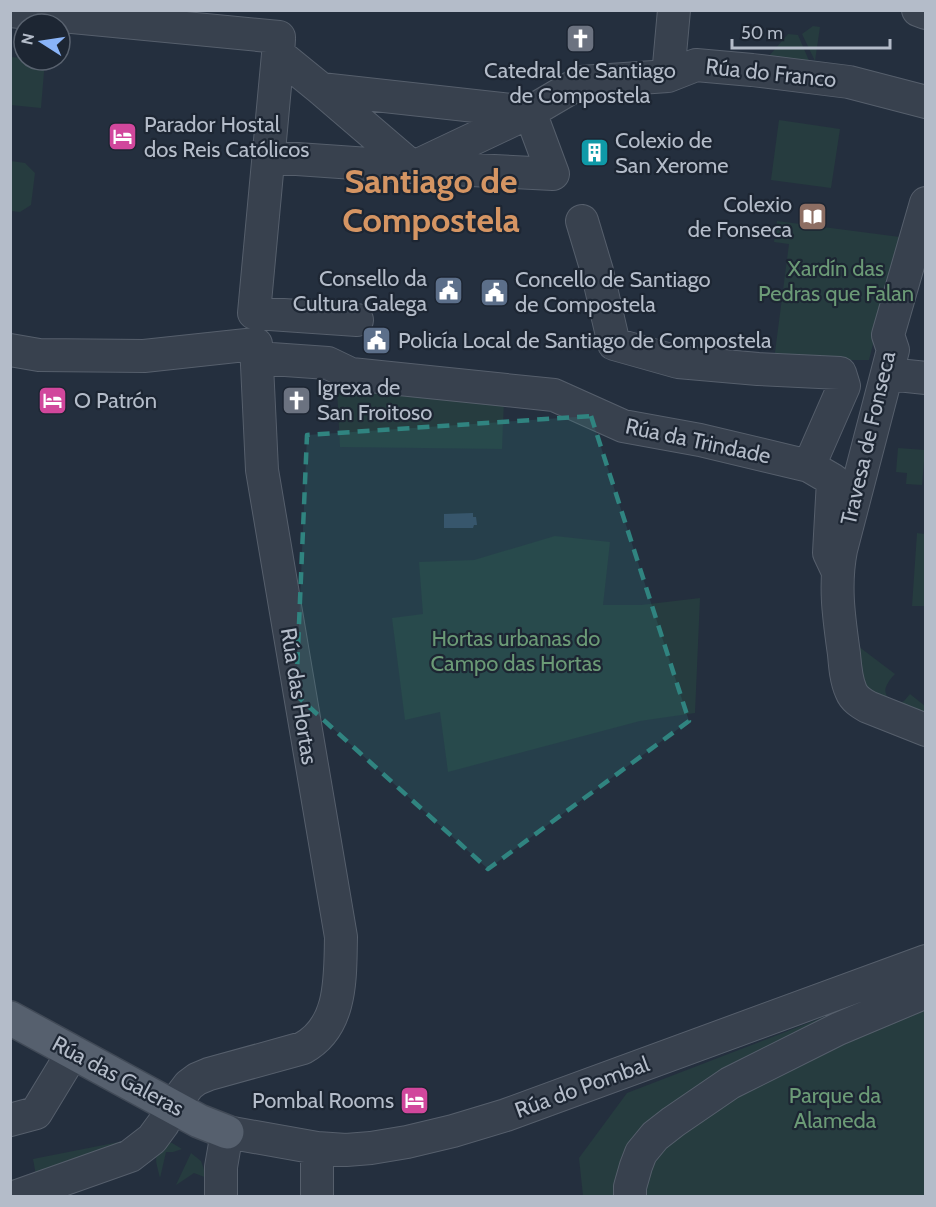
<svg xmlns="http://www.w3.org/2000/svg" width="936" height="1207" font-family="Cabin,sans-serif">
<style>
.green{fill:#263c3f}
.water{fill:#394c67}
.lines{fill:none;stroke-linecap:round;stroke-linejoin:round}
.minor-casing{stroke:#565f6c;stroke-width:34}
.major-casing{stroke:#414a57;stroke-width:36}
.minor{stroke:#38414e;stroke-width:32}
.major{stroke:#56606e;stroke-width:33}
.marked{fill:#308480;fill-opacity:0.2;stroke:#308480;stroke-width:4.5;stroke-dasharray:12 8;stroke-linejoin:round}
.labels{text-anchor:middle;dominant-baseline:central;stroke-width:4.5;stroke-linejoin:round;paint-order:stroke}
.poi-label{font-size:22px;fill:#b4bcc9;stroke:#1d2633;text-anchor:start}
.street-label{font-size:22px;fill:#b4bcc9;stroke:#1d2633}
.park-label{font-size:22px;fill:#6b9a76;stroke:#1d2633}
.town-label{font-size:34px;font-weight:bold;fill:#d59563;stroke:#1d2633}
</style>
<rect width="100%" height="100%" fill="#242f3e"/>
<path class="green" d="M 813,26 L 820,27 L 815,61 L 802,34 Z
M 788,34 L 798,35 L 810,63 L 769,56 Z
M 10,57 L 24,58 L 24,60 L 45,60 L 41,108 L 11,105 Z
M 779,120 L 840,129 L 831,188 L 771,180 Z
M 11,161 L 25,163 L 35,173 L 31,205 L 20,212 L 11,211 Z
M 777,221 L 900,237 L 869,360 L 774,360 L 789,244 L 774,242 Z
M 337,389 L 504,401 L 502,449 L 340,447 Z
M 898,448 L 925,450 L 922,485 L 906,484 L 907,473 L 896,472 Z
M 917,533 L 925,534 L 925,606 L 912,606 Z
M 555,536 L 610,542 L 603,605 L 641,605 L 700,598 L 695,713 L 640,721 L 448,772 L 440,712 L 405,720 L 392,618 L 423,614 L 419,562 L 474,560 Z
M 858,646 L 895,674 C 883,687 880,696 899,704 L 904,701 L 910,694 L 925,706 L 925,719 L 864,689 Z
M 925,978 L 925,1196 L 583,1196 L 579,1158 L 627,1093 Z
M 124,1141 L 37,1178 L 11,1184 L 10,1180 L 36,1175 L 33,1159 Z
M 165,1143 L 172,1143 L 182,1149 L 173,1152 L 166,1152 L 160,1178 C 156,1160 152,1157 165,1143 Z
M 191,1153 L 201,1161 L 207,1178 L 194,1173 L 176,1185 Z"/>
<path class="water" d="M 473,513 L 473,517 L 476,517 L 477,525 L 474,525 L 473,528 L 444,528 L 444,514 Z"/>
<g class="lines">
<defs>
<path id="minor" d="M 918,10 L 926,13
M 10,11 L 279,37
M 279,39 L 278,54 L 321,89 L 412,167
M 278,54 L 254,313 L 357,320
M 668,76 L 674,10
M 268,157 L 412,167 L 553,174 L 530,112 L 321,89
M 416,166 L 530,112 L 581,82 L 668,76 L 696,65 L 752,70 L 849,82 L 926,102
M 926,203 L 888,335 L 893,350 L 841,550 C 834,586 839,618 844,654 C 845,666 846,680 851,691 C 854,699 861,703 868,707 L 926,730
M 582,221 L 597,271 L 614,344 L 678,362 L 758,369 L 840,373 L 844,386 L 809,466
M 10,350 L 39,355 L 144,356 L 256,344 L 262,470 L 341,937 C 340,976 343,1026 303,1048 L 209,1074 L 197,1079 L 189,1085 L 173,1106 L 163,1124 L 152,1139 L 130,1156 L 17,1196
M 257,358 L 328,363 L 351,374 L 554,395 L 623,426 L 700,440 L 809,466 L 833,480 L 829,553 L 837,570
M 888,374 L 926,378
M 10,1120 L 36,1113 L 73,1052
M 317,1148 L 317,1196
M 221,1196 L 221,1167 L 227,1132 L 317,1148 L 346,1150 L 371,1148 L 407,1142 L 453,1131 L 506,1115 L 926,961
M 630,1196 L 630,1187 L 636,1166 L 641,1153 L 655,1136 L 673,1122 L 730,1083 L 838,1029 L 926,992"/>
<path id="major" d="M 10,1018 L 199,1121 L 227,1132"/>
</defs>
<use href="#minor" class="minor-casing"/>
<use href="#major" class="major-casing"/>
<use href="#minor" class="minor"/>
<use href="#major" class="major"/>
</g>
<path class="marked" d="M 591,416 L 689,721 L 488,869 L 296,695 L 307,435 Z"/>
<defs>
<symbol id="church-square" viewBox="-11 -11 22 22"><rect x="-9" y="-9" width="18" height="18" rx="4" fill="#6b7280" stroke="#1d2633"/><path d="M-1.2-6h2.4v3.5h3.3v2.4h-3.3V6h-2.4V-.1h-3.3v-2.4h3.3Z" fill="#fff"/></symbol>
<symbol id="hotel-square" viewBox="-11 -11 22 22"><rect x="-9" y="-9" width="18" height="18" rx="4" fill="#d1479c" stroke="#1d2633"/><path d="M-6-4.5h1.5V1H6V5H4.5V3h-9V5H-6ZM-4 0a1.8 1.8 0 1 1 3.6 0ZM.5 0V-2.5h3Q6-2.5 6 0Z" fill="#fff"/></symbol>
<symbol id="building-square" viewBox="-11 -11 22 22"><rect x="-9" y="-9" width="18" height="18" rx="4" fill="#0f9aa8" stroke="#1d2633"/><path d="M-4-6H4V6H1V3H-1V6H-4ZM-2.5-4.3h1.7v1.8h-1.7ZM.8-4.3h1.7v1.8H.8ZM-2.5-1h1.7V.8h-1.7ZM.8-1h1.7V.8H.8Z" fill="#fff"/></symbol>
<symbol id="library-square" viewBox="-11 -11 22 22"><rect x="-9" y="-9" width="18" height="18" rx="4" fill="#8d6e63" stroke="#1d2633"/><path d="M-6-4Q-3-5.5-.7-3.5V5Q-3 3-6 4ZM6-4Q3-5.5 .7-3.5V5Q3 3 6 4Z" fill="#fff"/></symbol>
<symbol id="civic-square" viewBox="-11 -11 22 22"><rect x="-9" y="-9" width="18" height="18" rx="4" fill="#5c6f8a" stroke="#1d2633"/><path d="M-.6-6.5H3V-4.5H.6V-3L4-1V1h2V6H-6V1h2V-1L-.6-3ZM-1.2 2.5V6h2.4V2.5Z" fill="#fff"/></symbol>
</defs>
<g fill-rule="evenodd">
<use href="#church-square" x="564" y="22" width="33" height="33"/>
<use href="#hotel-square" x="106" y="120" width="33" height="33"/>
<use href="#building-square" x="578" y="136" width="33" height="33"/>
<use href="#library-square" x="796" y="200" width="33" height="33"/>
<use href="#civic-square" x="432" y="274" width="33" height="33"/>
<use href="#civic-square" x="478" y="276" width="33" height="33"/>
<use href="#civic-square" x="360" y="324" width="33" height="33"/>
<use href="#hotel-square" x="36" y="384" width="33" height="33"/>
<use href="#church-square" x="280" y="384" width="33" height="33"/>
<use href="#hotel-square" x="398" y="1084" width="33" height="33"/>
</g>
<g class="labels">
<g class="poi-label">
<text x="580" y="70" text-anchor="middle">Catedral de Santiago<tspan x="580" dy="25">de Compostela</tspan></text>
<text x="144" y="124">Parador Hostal<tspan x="144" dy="25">dos Reis Católicos</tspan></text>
<text x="615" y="140">Colexio de<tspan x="615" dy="25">San Xerome</tspan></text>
<text x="792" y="204" text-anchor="end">Colexio<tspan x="792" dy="25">de Fonseca</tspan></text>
<text x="427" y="278" text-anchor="end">Consello da<tspan x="427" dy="25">Cultura Galega</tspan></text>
<text x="515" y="279">Concello de Santiago<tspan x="515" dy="25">de Compostela</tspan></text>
<text x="398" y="340">Policía Local de Santiago de Compostela</text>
<text x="317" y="387">Igrexa de<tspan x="317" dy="25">San Froitoso</tspan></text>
<text x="74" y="400">O Patrón</text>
<text x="394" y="1100" text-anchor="end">Pombal Rooms</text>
</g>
<g class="street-label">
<text transform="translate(771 73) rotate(6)">Rúa do Franco</text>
<text transform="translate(868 438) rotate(-77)">Travesa de Fonseca</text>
<text transform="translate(698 441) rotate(12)">Rúa da Trindade</text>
<text transform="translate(299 696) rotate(81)">Rúa das Hortas</text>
<text transform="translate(118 1076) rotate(28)">Rúa das Galeras</text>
<text transform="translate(582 1087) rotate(-20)">Rúa do Pombal</text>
</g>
<g class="park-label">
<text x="836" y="268">Xardín das<tspan x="836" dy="25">Pedras que Falan</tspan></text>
<text x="516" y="638">Hortas urbanas do<tspan x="516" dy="25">Campo das Hortas</tspan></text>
<text x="835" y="1095">Parque da<tspan x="835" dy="25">Alameda</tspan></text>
</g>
<g class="town-label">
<text x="431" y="181">Santiago de<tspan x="431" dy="39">Compostela</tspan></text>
</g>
</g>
<rect width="936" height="1207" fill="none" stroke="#b4bcc9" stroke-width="24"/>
<g transform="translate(42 42) rotate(282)"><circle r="28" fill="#1d2633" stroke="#59626f" stroke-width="1.5"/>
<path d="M0-4.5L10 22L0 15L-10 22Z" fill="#8ab4f8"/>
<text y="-9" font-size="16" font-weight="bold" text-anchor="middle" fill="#b4bcc9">N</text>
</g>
<path d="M732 39v9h158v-9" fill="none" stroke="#b4bcc9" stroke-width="3"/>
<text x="741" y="39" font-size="18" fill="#b4bcc9" stroke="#1d2633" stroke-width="4.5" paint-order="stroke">50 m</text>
</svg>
